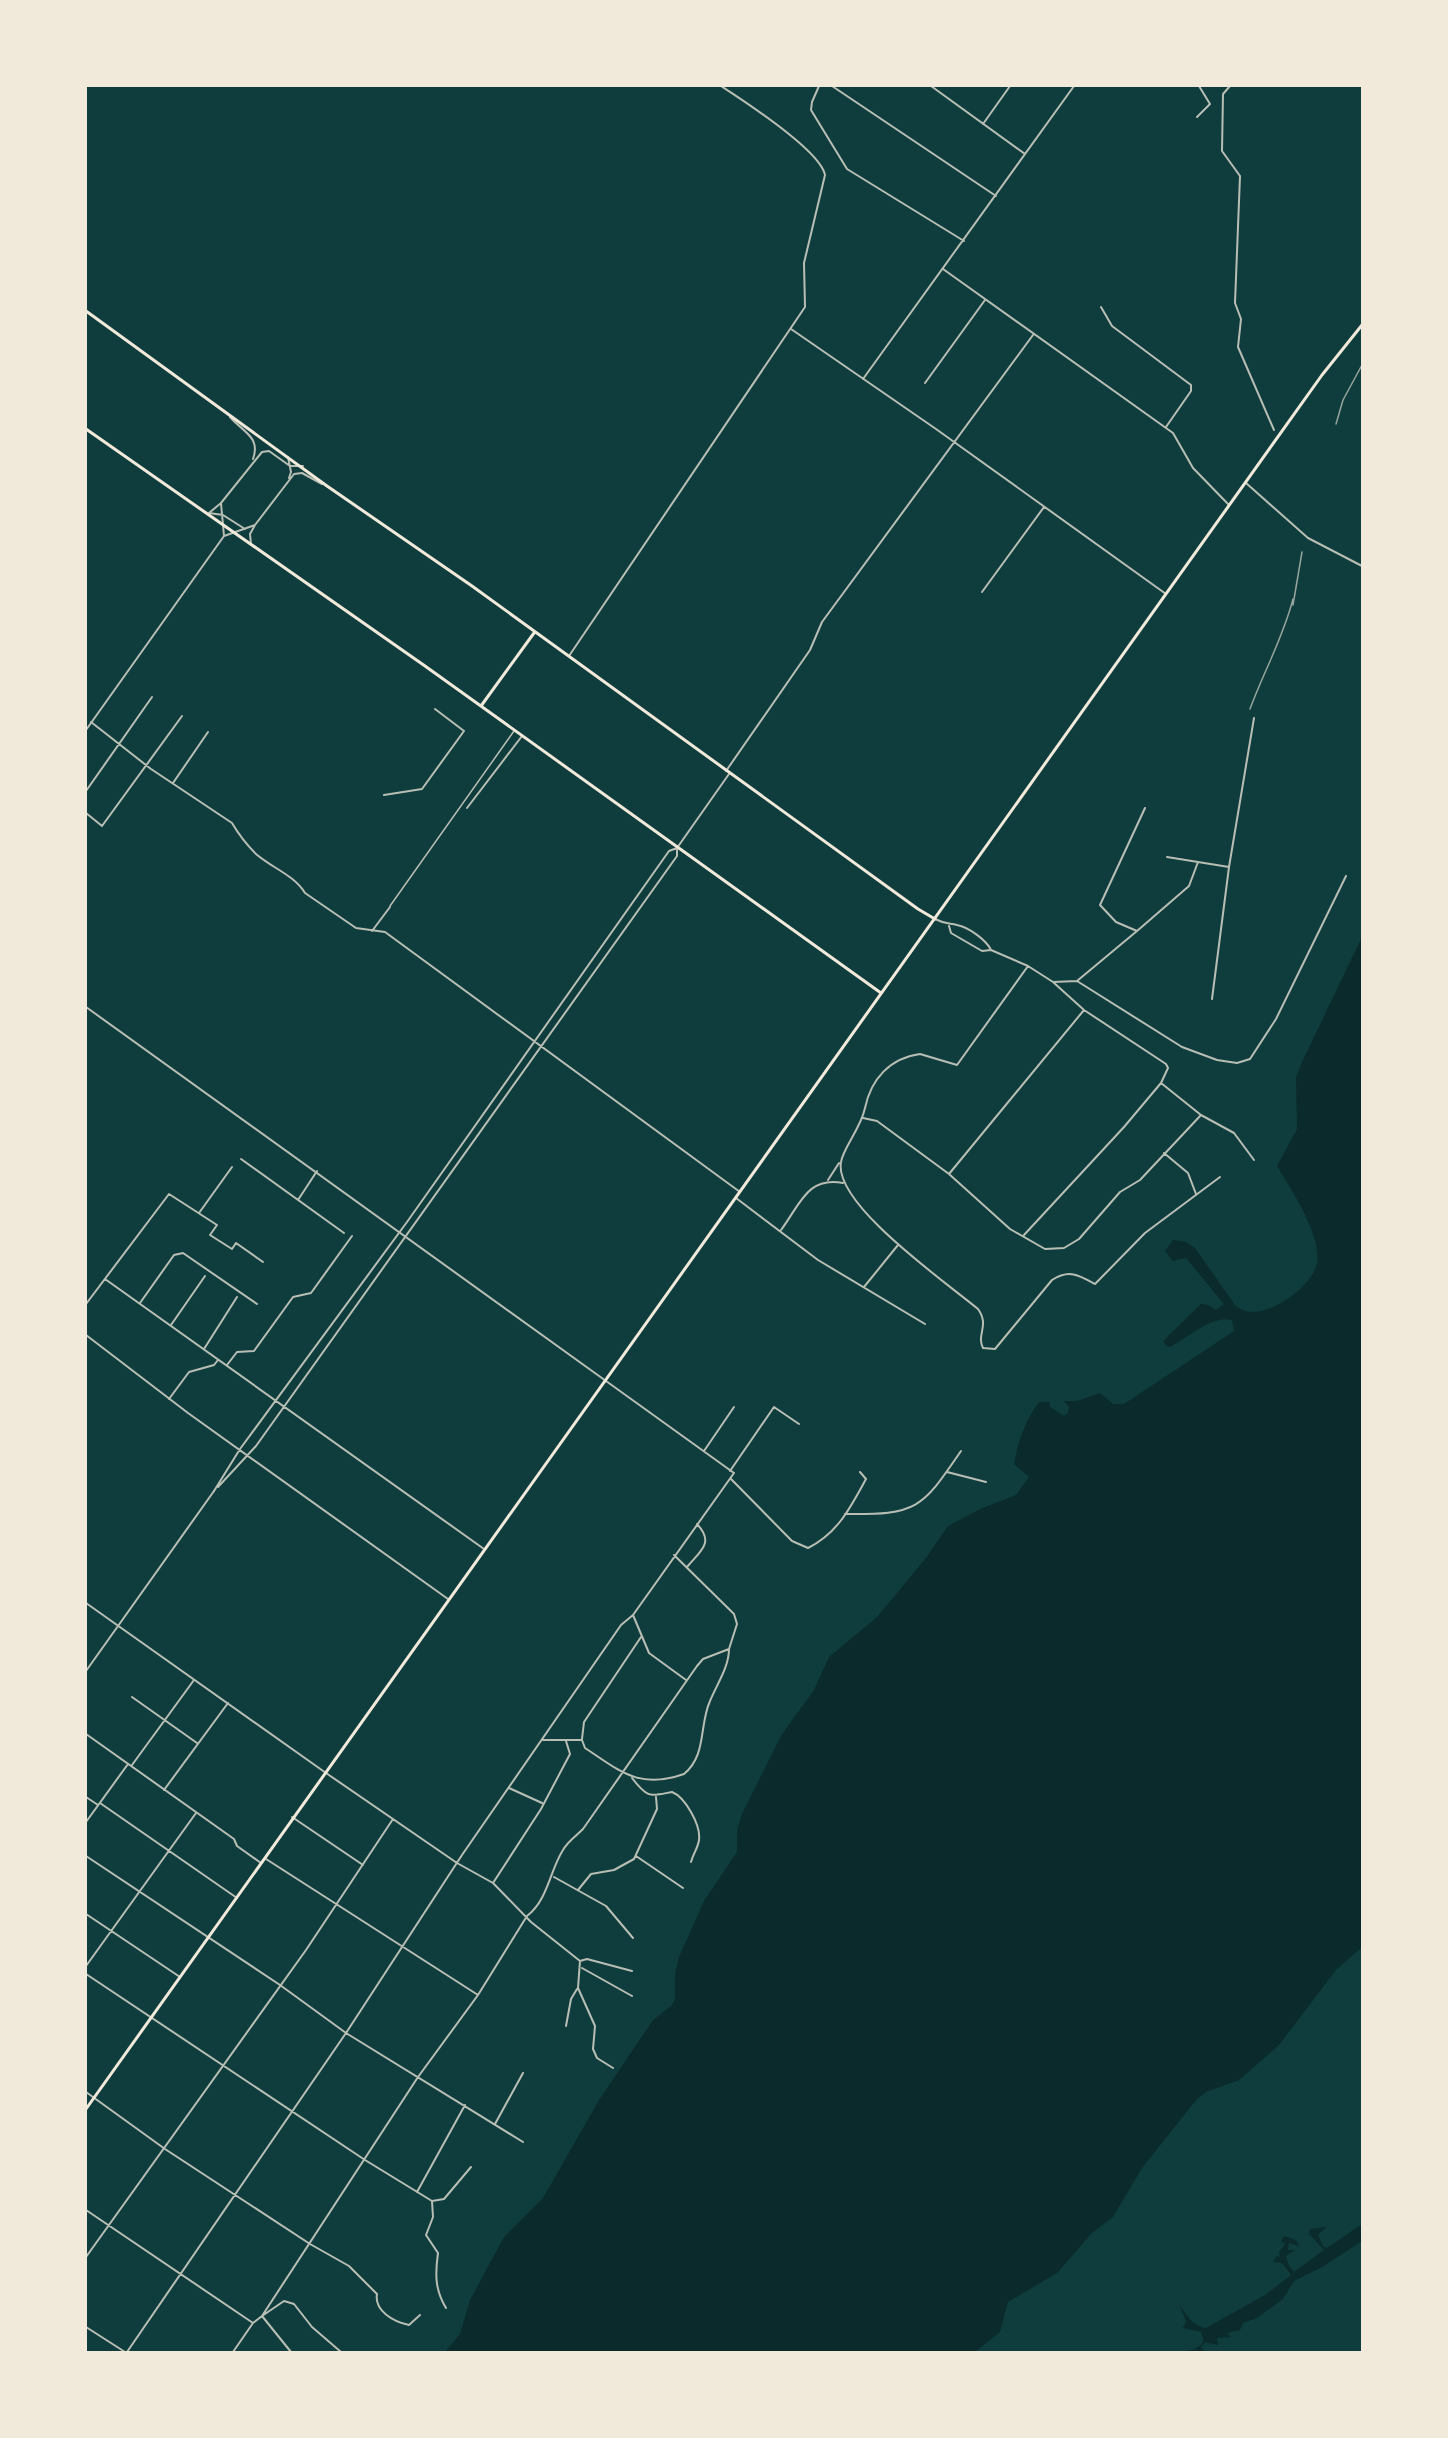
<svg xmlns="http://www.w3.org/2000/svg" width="1448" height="2438" font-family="Ubuntu,sans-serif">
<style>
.water{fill:#0a2a2b}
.pier{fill:#0f3d3e}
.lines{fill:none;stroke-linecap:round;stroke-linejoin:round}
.stream{stroke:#0a2a2b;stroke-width:1.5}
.canal{stroke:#0a2a2b;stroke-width:5}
.pedestrian{stroke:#b8beb3;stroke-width:1.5}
.minor{stroke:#b8beb3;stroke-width:2}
.tertiary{stroke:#b8beb3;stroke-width:2}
.secondary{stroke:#f1e9da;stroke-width:3}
.primary{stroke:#f1e9da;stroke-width:3}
.rail{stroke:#97a49c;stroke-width:1.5}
</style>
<rect width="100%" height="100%" fill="#0f3d3e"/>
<path class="water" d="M 1362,937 L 1362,1947 L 1336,1970 L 1279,2045 L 1239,2080 L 1206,2092 L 1197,2099 L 1142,2168 L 1113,2217 L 1092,2233 L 1057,2273 L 1008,2302 L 1000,2332 L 975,2352 L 445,2352 L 460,2334 L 470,2300 L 504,2237 L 543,2198 L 599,2100 L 653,2020 L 672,2005 L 675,1999 L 675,1973 L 679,1957 L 704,1901 L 737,1852 L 737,1830 L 742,1814 L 782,1734 L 814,1690 L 829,1657 L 877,1617 L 926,1558 L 948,1526 L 980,1509 L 1016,1495 L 1029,1477 L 1014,1464 C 1018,1441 1025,1421 1039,1402 L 1077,1401 L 1100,1393 L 1113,1404 L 1124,1404 L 1234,1331 L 1232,1320 C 1213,1315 1188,1337 1172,1346 L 1168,1347 L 1164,1343 L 1164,1340 L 1201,1304 L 1208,1305 L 1216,1310 L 1224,1304 L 1186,1258 L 1173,1261 L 1165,1251 L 1173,1240 L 1186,1242 L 1195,1248 L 1235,1305 C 1259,1328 1313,1287 1317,1263 C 1322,1236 1291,1189 1277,1166 L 1297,1129 L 1296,1077 L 1302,1062 Z
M 1362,2224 L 1362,2241 L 1324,2266 L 1294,2281 L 1283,2299 L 1257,2318 L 1243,2323 L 1240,2330 L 1227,2333 L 1231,2337 L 1217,2338 L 1218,2345 L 1204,2342 L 1201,2332 L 1183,2328 L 1186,2321 L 1179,2304 C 1185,2314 1194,2327 1206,2328 L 1265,2295 L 1291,2275 L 1282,2263 L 1273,2262 L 1277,2256 L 1280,2257 L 1279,2252 L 1285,2244 L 1281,2241 L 1284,2236 C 1290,2239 1296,2237 1299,2246 L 1289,2243 L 1288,2250 L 1295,2250 L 1286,2256 L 1289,2266 L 1294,2272 L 1324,2250 L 1309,2234 L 1310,2229 L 1326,2227 L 1318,2235 L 1323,2246 L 1327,2248 Z"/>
<path class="pier" d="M 1049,1397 L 1061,1398 L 1069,1407 L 1068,1413 L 1064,1416 L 1050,1407 Z"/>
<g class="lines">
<path class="stream" d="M 1186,2352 L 1199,2349 L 1204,2342"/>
<path class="canal" d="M 1199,2349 L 1202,2352"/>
<path class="pedestrian" d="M 390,906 L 514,731"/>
<path class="minor" d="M 819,86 L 812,102 L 811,110 L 847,169 L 964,241
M 832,86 L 996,196
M 931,86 L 1025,154
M 1230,86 L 1223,94 L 1222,151 L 1240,176 L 1235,303 L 1241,319 L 1238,347 L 1274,430
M 1197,117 L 1210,104 L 1199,86
M 983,124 L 1010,86
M 943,269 L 1173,433 L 1193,468 L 1229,505
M 1101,307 L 1112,326 L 1191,385 L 1191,391 L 1166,427
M 791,329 L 936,429 L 1166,594
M 863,379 L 1074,86
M 925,383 L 985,300
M 1246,483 L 1308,538 L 1362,566
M 982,592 L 1044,507
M 569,656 L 805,307 L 804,263 L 825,175 C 820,150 744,101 721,86
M 91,722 L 151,769 L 232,823 C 239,835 247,845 256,854 C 272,868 294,875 305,893 L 356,928 L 385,932 L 740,1192
M 726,771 L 810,650 L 822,622 L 1033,335
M 173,783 L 208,732
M 86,791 L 152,697
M 384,795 L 422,789 L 464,731 L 435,709
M 467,808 L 522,736
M 86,813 L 102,826 L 182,716
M 1198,862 L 1229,867 L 1254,718
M 935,919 C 945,924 947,923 957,925 C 969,927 987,941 991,950
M 949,926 L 951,933 L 982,951 L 991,950 L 1028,966 L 1053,982 L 1084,1010 L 1166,1064 L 1168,1068 L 1161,1083 L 1124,1127 L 1024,1235
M 372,931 L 390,907
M 1137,931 L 1189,886 L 1198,862 L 1167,857
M 1028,966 L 957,1065 L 920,1054 C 890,1058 871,1079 865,1108 C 861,1128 843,1148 841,1162 C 833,1204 947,1283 978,1309 C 990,1326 976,1334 983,1348 L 995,1349 L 1052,1280 C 1069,1269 1079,1275 1095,1284 L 1145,1233 L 1220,1177
M 1077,981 L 1137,931 L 1116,922 L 1100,905 L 1145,808
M 1053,982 L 1077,981 L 1182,1047 L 1217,1060 L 1237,1063 L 1250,1059 L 1276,1019 L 1346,876
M 1212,999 L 1229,867
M 1161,1083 L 1201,1115 L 1234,1133 L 1254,1160
M 863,1118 L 877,1121 L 949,1174 L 1010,1229 L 1045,1249 L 1064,1248 L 1079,1239 L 1120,1192 L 1140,1180 L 1201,1115
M 1164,1153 L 1188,1173 L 1196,1194
M 241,1159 L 344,1233
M 949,1174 L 1084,1010
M 828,1180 L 839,1163
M 736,1198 L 818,1260 L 925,1324
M 298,1200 L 317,1171
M 199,1213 L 232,1167
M 781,1230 C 800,1205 807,1176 843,1183
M 105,1279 L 484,1549
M 864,1287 L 898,1245
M 140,1303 L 174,1255 L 183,1253 L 257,1304
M 86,1304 L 169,1194 L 217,1225 L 210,1235 L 232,1249 L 236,1243 L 263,1262
M 171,1325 L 205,1276
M 86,1335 L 188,1413 L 448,1599
M 204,1349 L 237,1297
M 227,1365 L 237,1352 L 254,1351 L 293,1297 L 311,1293 L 352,1236
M 169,1399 L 189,1372 L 214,1365 L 218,1360
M 704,1451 L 734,1407
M 730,1471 L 774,1407 L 799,1424
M 947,1472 L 986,1482
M 731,1479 L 792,1541 L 808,1548 C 838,1533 850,1508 866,1479 L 860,1472
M 218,1487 L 256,1446 L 677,856 L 677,848
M 214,1491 L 240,1449 L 407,1222 L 669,851 L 677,848 L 729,774
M 845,1514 C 918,1515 922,1508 961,1451
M 687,1567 C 700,1551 715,1543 697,1524
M 633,1615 L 649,1653 L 686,1680
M 132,1697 L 197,1743
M 86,1734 L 234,1839 L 237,1846 L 261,1863
M 582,1739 L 584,1722 L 641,1637
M 543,1740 L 582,1740 L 585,1748 C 620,1771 639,1790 684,1774 C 707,1755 699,1725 710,1701 C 717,1684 729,1667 729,1649
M 132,1765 L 194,1680
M 326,1773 L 457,1863 L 493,1883 L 531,1922 L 580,1961 L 587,1959 L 632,1971
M 632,1778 C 648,1799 650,1796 672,1792 C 685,1797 701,1825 699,1840 C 698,1848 693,1854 691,1862
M 509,1788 L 542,1803
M 164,1790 L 228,1703
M 86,1797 L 98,1805
M 100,1803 L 237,1898
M 292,1817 L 363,1865
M 86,1822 L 128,1764
M 86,1856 L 280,1985 L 346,2033 L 523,2142
M 636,1856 L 683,1888
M 266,1859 L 478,1995
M 554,1877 L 606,1906 L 633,1938
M 493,1883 L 541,1809 L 570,1754 L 566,1741
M 578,1890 L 591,1874 L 614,1870 L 634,1859 L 657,1809 L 656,1797
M 86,1914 L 180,1977
M 580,1961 L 578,1988 L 595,2026 L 593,2049 L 597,2058 L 613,2068
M 86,1966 L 196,1813
M 582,1968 L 632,1996
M 86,1974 L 365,2160 L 432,2201 L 433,2217 L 426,2235 L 438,2253 C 435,2274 435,2290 446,2308
M 566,2026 L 571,1999 L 577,1989
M 86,2092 L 165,2149 L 310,2244 L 349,2266 L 377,2294 C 374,2311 394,2322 409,2325 L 420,2315
M 495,2124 L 523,2073
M 417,2192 L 465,2105
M 432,2201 L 444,2199 L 471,2167
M 86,2210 L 253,2323
M 86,2257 L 306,1950 L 393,1819
M 86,2327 L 125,2352
M 127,2352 L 346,2033 L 462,1855 L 621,1625 L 633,1615 L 734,1473 L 606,1381
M 233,2352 L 253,2323 L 262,2316 L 418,2077 L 478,1995 L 527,1916 C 548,1900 550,1870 563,1850 C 567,1842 576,1836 583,1829 L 697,1666 L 703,1659 L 729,1649 L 737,1624 L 734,1614 L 674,1555
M 291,2352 L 262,2316 L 284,2301 L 294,2304 L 312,2327 L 341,2352"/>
<path class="tertiary" d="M 230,417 C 243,432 261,437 253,459
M 288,457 L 291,472 L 289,478
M 221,503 L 224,536
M 209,513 L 221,503 L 262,452 L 269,451 L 290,466 L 303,466
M 209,513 L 223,515 L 245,529
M 224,536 L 255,525
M 251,544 L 250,534 L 255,525 L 294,474 L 302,473 L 322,484
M 86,730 L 224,536
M 86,1007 L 606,1381
M 86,1603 L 326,1773
M 86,1671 L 214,1491"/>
<path class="secondary" d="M 86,311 L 327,486 L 472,586 L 918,909 L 935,919
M 86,429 L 425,666 L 881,993
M 481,706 L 534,633"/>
<path class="primary" d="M 86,2109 L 1322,375 L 1362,325"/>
<path class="rail" d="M 1336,424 L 1343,400 L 1362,365
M 1293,605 L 1302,552
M 1250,709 C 1264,671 1283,638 1293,599"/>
</g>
<rect width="1448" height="2438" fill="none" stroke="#f1e9da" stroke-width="174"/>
</svg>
